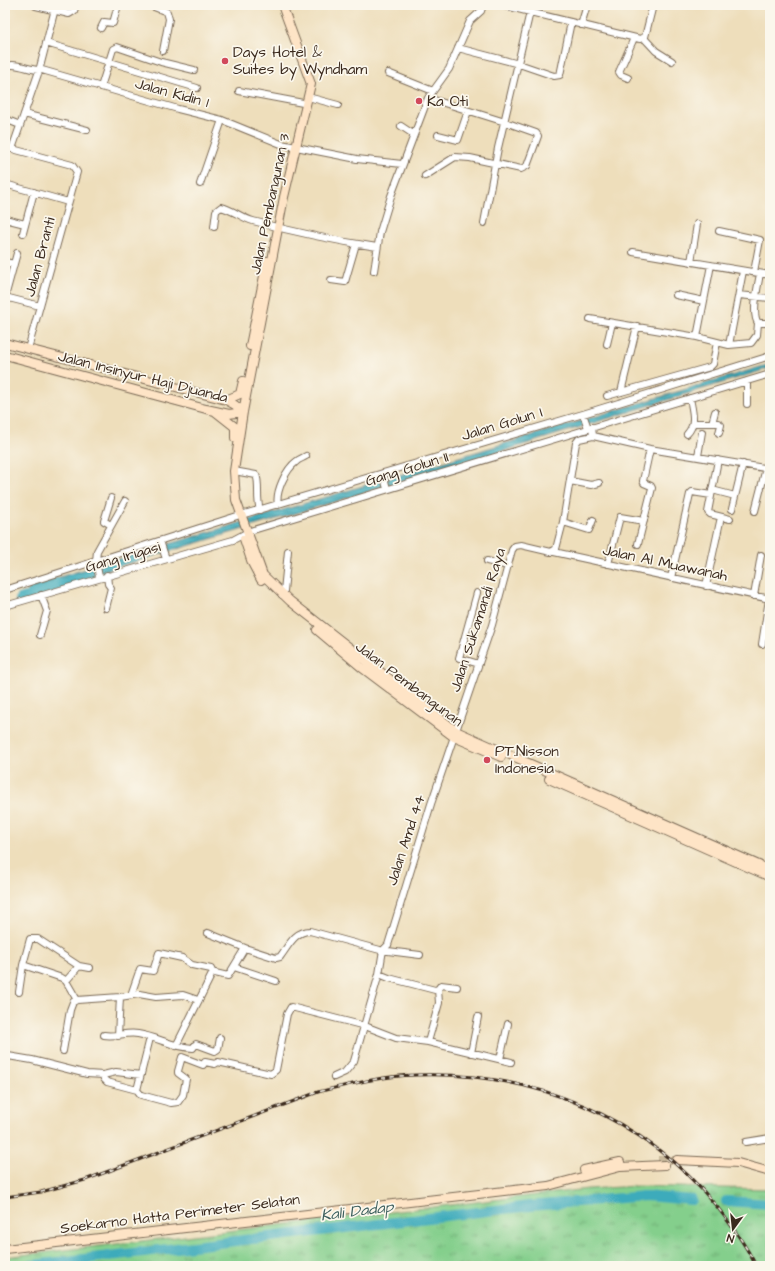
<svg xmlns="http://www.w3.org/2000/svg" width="775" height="1271" font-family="'Architects Daughter',sans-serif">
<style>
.grass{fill:url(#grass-tufts);stroke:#607c55}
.water{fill:url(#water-rules);stroke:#3c6a6c}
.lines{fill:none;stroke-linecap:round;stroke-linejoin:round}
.river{stroke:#3dabbb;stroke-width:10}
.secondary-tunnel{stroke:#caba9c;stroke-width:8;stroke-dasharray:8 4;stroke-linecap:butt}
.street-casing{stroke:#7a6955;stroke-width:8}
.secondary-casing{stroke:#7a6955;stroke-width:10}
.street{stroke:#fff;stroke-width:6}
.secondary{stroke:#fee4c6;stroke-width:8}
.rail-casing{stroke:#3b2a1e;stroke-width:3}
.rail{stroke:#fbf7ec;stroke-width:1.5;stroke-dasharray:4.5;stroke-linecap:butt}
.poi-dot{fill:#d1495b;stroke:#fbf7ec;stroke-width:1.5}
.labels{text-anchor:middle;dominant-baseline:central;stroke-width:3.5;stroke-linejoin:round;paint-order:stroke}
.poi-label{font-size:15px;fill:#3b2a1e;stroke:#fbf7ec;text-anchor:start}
.street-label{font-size:15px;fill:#3b2a1e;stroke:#fbf7ec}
.water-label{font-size:16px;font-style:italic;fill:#3c5e5d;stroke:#fbf7ec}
</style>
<defs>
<pattern id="grass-tufts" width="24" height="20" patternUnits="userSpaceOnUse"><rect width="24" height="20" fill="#84cf8c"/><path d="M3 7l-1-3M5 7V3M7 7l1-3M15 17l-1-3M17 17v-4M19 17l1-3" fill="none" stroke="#6da872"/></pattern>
<pattern id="water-rules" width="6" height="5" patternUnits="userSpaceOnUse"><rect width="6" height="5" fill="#3dabbb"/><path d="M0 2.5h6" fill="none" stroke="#348b97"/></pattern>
</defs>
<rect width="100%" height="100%" fill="#fbf7ec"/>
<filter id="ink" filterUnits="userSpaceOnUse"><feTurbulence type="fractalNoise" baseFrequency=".025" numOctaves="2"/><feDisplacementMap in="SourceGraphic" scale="8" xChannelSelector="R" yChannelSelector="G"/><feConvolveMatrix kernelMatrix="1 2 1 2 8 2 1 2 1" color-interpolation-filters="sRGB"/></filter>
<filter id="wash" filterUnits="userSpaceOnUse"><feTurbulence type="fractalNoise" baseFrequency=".012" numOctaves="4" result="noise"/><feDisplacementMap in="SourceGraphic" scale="16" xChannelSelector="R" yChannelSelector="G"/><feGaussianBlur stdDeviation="0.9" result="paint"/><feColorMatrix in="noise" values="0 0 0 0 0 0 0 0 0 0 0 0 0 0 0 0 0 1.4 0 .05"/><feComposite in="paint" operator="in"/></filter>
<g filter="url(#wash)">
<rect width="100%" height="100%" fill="#eedebb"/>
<path class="grass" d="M 636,1186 L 770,1189 L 770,1266 L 5,1266 L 5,1257 L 588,1189 Z"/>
<path class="water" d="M 770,364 L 770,368 L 507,450 L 24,595 L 32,585 Z"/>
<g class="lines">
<path class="river" d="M 20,599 L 101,571
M 726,1201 L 770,1204
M 25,1266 L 530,1206 L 645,1196 L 692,1200"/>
</g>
</g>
<g filter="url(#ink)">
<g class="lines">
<path class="secondary-tunnel" d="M 658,1160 L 677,1160"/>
<defs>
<path id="street" d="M 149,5 L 167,12 L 169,19 L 163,51
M 501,5 L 640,39 L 645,37 L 653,5
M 36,6 L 69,14 L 74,11 L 76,5
M 581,25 L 587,5
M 101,28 L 104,22 L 113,23 L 118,5
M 644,38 L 656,51 L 672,61
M 46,43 L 197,88
M 458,48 L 519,64 L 554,76 L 560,75 L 571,22
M 5,67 C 15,61 30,71 42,70 L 178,109 L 222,120 L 281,144 L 357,159 L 402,164
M 388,73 L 433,91
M 628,78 L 621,75 L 619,72 L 634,38
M 101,87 L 113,49 L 117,47 L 161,62 L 194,70
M 239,91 L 303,103
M 308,97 L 338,105
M 24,114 L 87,130
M 5,119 L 20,125
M 401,126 L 413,134
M 438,135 L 458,140 L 468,111
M 5,147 L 72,165 L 77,172 L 28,349
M 12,149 L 39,71 L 56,5
M 425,176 L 455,157 L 470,158 L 521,169 L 527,166 L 538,136 L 536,133 L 505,122 L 428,98
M 5,184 L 68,202
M 200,184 L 222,120
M 5,219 L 25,224
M 484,223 L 498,148 L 530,12
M 214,227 L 216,211 L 221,207 C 233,210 242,218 253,221 C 294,232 335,241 377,247
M 719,231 L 760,240 L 754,272
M 23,233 L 34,192
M 633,252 L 770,275
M 5,262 L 14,264
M 691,262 L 697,224
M 374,271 L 380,232 L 391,196 L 428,98 L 449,69 L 470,21 L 481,11 L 483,5
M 331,280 L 345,282 L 356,244
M 676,295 L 704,301
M 739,295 L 770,298
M 5,297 L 17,253
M 5,297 L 40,306
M 590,319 L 697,337 L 729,345 L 751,343 L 757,335 L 758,323 C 751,314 758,285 760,274
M 758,323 L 770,323
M 697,337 L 711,265
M 607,344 L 612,323
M 729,345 L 743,271
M 747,381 L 747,404
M 621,392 L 637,326
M 607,396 L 710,367 L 713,364 L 717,342
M 583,414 L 588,428
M 693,423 L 718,423 L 721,425 L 719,433
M 712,423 L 715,412
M 687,434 C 697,424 692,410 690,398
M 593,436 L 650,449 L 770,469
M 698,456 L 702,432
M 718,460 L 708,512 L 710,514 L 730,519
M 234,471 L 256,475 C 260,482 256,499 260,510
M 383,473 L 387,489
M 570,481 L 591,485 L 599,483
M 712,490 L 735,496
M 278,505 C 275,492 286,469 297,461 C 299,459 303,458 306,456
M 732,509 L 743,464
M 755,511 L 766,468
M 241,515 L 583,414 L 770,356
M 563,522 L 589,530 L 593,520
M 111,525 L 104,521 L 111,498
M 160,541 L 166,559
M 638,544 L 652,488 L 651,486 L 644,483 L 643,481 L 650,449
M 554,552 L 770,599
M 487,561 L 508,566
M 608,564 L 620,517 L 644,521
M 99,577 L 96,561 L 97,551 L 125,501
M 671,578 L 690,494 L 692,492 L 711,495
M 706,586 L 721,517
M 5,590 L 237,516
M 477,593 L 459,658 L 479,664
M 282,595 L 284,591 L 288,551
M 754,596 L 761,555
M 5,606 L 233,540 L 250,531 L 770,374
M 106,608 L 111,588 L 108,584 L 107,575
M 40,635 L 47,611 L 41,595
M 762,644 L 769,599
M 208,933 L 245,948
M 383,950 L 388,945 L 431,804 L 492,625 L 512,550 L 515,546 L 521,545 L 551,552 L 556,549 L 563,522 L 576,443 L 579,439 L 593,436 L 592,427
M 383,950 L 379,974 L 389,978 L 435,990 L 438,989 L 441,985 L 457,987
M 23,965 L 62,978 L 66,981 L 77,1000
M 79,966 L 90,968
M 234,967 L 276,981
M 19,992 L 23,965 L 30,939 L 38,939 L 79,966 L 66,981
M 131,995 L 140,969 L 153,971 L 159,953 L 182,958 L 192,965 L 211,969 L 213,973
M 104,1035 C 116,1037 126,1032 138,1034 C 158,1037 171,1047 193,1048 L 196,1044 L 215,1051 L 218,1049 L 220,1038
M 118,1036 L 120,997
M 428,1042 L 439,1003 L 438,989
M 176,1046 L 212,974 L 215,973 L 228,976 L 245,948 L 276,958 L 280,957 C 289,945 295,931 310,931 L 380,950 L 420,955
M 63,1051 L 70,1010 L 73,1002 L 77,1000 L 120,997 L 139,994 L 156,997 L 183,995 L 198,1000
M 471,1053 L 478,1017
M 8,1056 L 32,1060 L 87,1074 L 103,1075 L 116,1072 L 141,1075
M 500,1059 L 508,1024
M 103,1075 L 104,1079 L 107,1082 L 137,1090 L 141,1095 L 171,1103 L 178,1102 L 183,1095 L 186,1079 L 178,1073 L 178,1071 L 182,1057 L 203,1065 L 205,1062 L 215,1064 L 218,1062 L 271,1074 L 276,1070 L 287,1014 L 291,1007 L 365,1026 L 396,1038 L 428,1042 L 511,1062
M 334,1077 L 345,1072 L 354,1061 L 379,974
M 137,1090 L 150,1038
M 746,1142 L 770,1138"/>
<path id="secondary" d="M 282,5 L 311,84 L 284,197 L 243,412 L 234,471 L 236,500 L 263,575 L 290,601 L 456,731 L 770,870
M 5,343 L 226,400 L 235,405 L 243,412
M 250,346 L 267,261
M 5,355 L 206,409 L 229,414 L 243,412
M 226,400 L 240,394 L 243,381
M 216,412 L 235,427 L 235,438
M 244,539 L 252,563 L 261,580
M 317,630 L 361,667 L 454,737 L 501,757
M 549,779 L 770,877
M 677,1160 L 738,1163 L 770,1172
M 584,1170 L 620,1162
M 5,1249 L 548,1186 L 620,1167 L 665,1165"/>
</defs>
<use href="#street" class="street-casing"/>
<use href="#secondary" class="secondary-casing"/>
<use href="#street" class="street"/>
<use href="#secondary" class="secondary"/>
<defs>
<path id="rail" d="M 5,1197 L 41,1192 L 85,1180 L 318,1092 C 350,1084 383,1076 416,1075 C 534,1071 643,1116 718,1208 C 732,1226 746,1245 756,1266"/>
</defs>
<use href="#rail" class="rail-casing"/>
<use href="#rail" class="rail"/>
</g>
</g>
<g class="poi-dot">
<circle cx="225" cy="61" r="4"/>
<circle cx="419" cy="101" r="4"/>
<circle cx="487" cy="760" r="4"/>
</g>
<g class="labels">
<g class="poi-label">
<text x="233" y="52">Days Hotel &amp;<tspan x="233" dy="17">Suites by Wyndham</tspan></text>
<text x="427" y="101">Ka Oti</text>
<text x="495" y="751">PT.Nisson<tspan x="495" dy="17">Indonesia</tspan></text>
</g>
<g class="street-label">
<text transform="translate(172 93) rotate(15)">Jalan Kidin 1</text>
<text transform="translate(270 204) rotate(-78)">Jalan Pembangunan 3</text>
<text transform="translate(40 257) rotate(-75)">Jalan Branti</text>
<text transform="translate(143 377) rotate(14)">Jalan Insinyur Haji Djuanda</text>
<text transform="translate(502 424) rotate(-17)">Jalan Golun I</text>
<text transform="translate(407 469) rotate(-17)">Gang Golun II</text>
<text transform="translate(123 557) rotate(-16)">Gang Irigasi</text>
<text transform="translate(665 563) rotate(12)">Jalan Al Muawanah</text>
<text transform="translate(478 620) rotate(-72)">Jalan Sukamandi Raya</text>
<text transform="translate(409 684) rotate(37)">Jalan Pembangunan</text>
<text transform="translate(406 840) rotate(-72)">Jalan Amd 44</text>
<text transform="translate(180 1214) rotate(-7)">Soekarno Hatta Perimeter Selatan</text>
</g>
<g class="water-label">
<text transform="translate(357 1211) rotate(-7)">Kali Dadap</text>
</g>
</g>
<rect width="775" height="1271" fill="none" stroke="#fbf7ec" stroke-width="20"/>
<g transform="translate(733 1229) rotate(195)" stroke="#fbf7ec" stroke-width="3" paint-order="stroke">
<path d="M0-3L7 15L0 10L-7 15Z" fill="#3b2a1e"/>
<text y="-6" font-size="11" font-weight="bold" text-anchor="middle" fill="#3b2a1e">N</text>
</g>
</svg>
